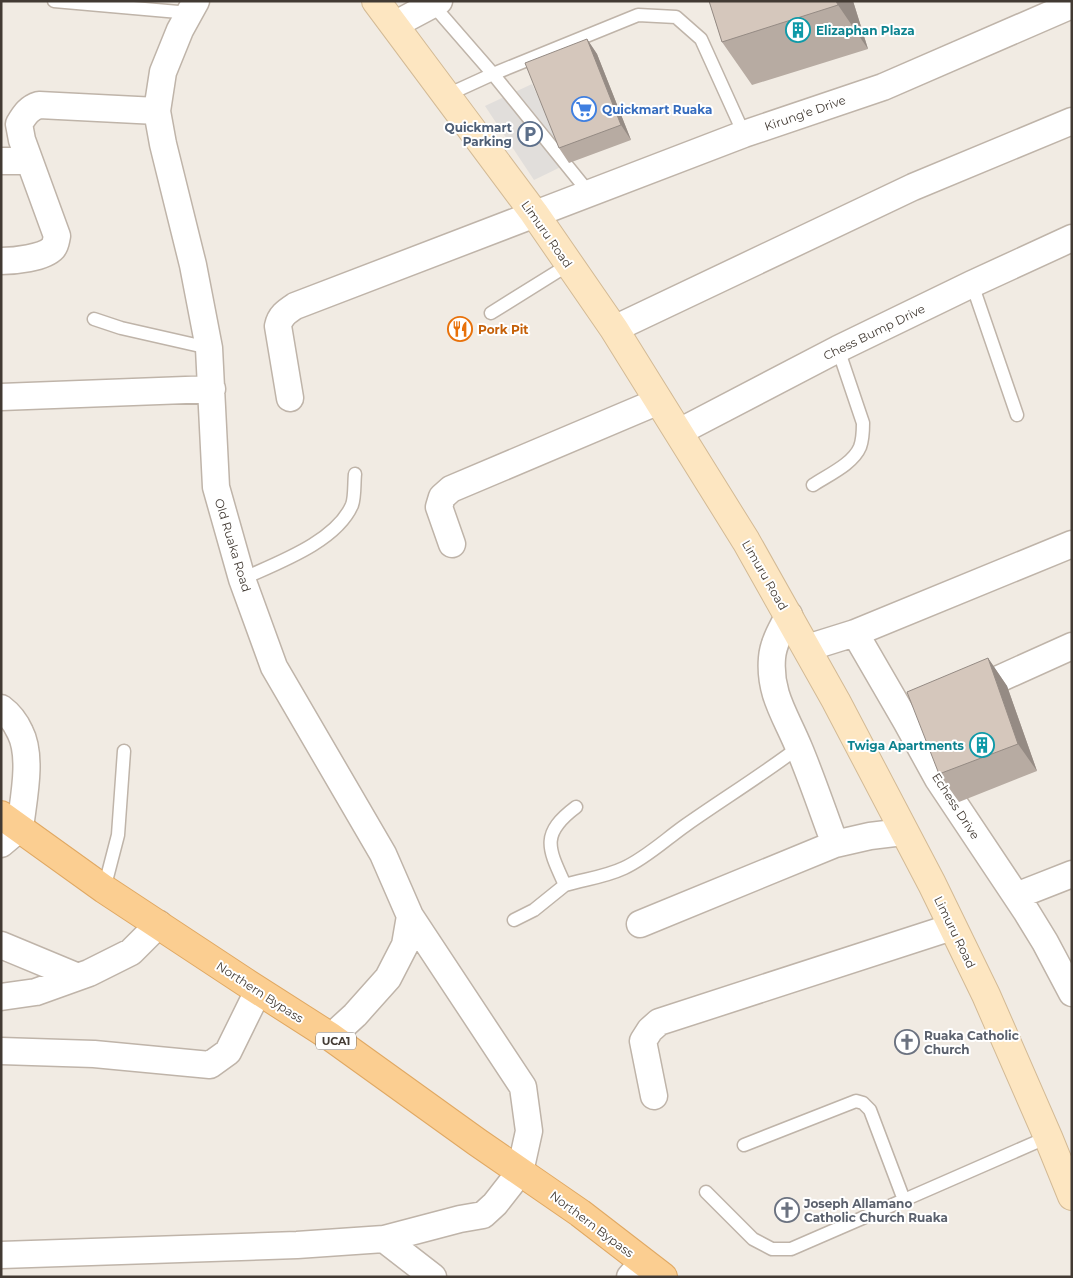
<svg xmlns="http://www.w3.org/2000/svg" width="1073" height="1278" font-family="Montserrat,sans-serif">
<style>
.parking{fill:#e1dedb}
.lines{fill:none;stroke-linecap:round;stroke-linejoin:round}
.service-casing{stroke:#bfb4a9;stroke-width:15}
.minor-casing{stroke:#bfb4a9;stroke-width:29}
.secondary-casing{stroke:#d3ba95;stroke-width:30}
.primary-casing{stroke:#e0a862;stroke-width:30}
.service{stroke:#fff;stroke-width:12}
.minor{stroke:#fff;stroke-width:26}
.secondary{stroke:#fde6c1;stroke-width:28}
.primary{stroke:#fbce91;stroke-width:28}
.wall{fill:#b7aba2}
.shaded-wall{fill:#958b84}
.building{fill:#d5c7bc;stroke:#958b84}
.labels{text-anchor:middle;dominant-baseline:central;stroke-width:4;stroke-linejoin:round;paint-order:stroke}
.shield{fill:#fff;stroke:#7b7570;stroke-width:1}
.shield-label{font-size:11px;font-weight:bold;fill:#423a33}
.culture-label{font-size:12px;font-weight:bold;fill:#0d838f;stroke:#fff;text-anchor:start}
.shop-label{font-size:12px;font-weight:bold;fill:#366cbe;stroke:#fff;text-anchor:start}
.street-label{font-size:12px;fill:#423a33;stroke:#fff}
.service-label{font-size:12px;font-weight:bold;fill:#4e5e75;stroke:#fff;text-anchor:end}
.food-label{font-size:12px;font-weight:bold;fill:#c56008;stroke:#fff;text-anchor:start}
.worship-label{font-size:12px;font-weight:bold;fill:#5b616d;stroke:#fff;text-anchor:start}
</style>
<rect width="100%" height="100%" fill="#f1ebe3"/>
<path class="parking" d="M 532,84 L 569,163 L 534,180 L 485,106 Z"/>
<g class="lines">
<defs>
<path id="service" d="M 54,1 L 190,13
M 433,5 L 493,74 L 590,194
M 447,95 L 493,74 L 638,15 L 676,17 L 701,39 L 744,134
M 972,284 L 1017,415
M 491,313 L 568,265
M 94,319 L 121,328 L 209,348
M 813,485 C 828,475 853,464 860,447 C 863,439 863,431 863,423 L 838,349
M 242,579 C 277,563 336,542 352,505 C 355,497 354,483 355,474
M 576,807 C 540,834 548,848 565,885 C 585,879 605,877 624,868 C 646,858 666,839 686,825 C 723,799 762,775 799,747
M 104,889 L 118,835 L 124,751
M 514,920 L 534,910 L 565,885
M 744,1145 L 856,1101 L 863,1103 L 870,1110 L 904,1200 L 1048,1137
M 706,1192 L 753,1239 L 772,1249 L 791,1249 L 904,1200"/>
<path id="minor" d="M 196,1 L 180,30 L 163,72 L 157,111 L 163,144 L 193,265 L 209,348 L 216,487 L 242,579 L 274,667 L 383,854 L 410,916 L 405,945 L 388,978 L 355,1015 L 331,1037
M 394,25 L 439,1
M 1,161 L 29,161
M 1,261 C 14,261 44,258 53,248 C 56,244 56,240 57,236 L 22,140 L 19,124 C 25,114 29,108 39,105 L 157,111
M 614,329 L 913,187 L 1072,121
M 1,397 L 212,389
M 290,398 L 278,326 C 280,316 286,312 295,306 L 744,134 L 883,87 L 1072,5
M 679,432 L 838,349 L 972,284 L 1072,238
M 452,544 L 439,507 L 442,497 L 451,489 L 659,401
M 789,615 C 782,628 773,643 772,658 C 769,694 786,716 799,748 C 812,779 823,812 835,844
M 855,633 L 1072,544
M 807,648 L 855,633 L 906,721 L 938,779 L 1026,911 L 1045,942 L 1072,993
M 970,692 L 1072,646
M 1,708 C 9,714 16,723 20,732 C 33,757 23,801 20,828 L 1,844
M 1016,896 L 1072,874
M 640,924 L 835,844 L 870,836 L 903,832
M 1,945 L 78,977
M 1,997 L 36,992 L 89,973 L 131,952 L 159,924
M 1,1051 L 94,1054 L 210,1065 L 228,1052 L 258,991
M 654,1096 L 643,1041 L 650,1030 L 659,1022 L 952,927
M 384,1239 L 433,1277
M 1,1255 L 297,1245 L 384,1239 L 460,1219 L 483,1215 L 495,1204 L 520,1172 L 529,1131 L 523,1087 L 410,916
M 630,1277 L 643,1262"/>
<path id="secondary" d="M 376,1 L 534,213 L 614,329 L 746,541 L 836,701 L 932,884 L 986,995 L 1048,1137 L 1072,1196"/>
<path id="primary" d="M 1,815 L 104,889 L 245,982 L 331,1037 L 477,1142 L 580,1213 L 663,1277"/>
</defs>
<use href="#service" class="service-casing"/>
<use href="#minor" class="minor-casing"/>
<use href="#secondary" class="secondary-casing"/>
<use href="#primary" class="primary-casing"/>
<use href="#service" class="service"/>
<use href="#minor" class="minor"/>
<use href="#secondary" class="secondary"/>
<use href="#primary" class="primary"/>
</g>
<path class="wall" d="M 709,1 L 853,1 L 868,49 L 752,85 L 722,42 Z
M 587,39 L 597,54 L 631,140 L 569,163 L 559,148 Z
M 988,658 L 1007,686 L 1037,771 L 959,802 L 939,774 Z"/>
<path class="shaded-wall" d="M 836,1 L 853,1 L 868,49 L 838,5 Z
M 587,39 L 597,54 L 631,140 L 621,125 Z
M 988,658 L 1007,686 L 1037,771 L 1018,744 Z"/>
<path class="building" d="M 709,1 L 836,1 L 838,5 L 722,42 Z
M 587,39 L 621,125 L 559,148 L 525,63 Z
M 988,658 L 1018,744 L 939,774 L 907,692 Z"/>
<defs>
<symbol id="building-ring" viewBox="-11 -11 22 22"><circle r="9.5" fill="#fff" stroke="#0f9aa8" stroke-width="1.5"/><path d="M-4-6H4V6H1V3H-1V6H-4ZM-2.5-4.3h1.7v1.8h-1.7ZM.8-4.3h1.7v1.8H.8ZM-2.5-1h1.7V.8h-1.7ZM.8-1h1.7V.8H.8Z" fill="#0f9aa8"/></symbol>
<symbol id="supermarket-ring" viewBox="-11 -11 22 22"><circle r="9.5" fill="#fff" stroke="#3f7fe0" stroke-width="1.5"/><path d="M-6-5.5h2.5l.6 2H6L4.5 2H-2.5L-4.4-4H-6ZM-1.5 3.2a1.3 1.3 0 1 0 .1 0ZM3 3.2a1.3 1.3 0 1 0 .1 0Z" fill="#3f7fe0"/></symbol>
<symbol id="parking-ring" viewBox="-11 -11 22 22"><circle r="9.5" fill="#fff" stroke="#5c6f8a" stroke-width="1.5"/><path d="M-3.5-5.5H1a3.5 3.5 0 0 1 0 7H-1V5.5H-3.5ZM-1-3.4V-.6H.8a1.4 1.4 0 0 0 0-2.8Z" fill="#5c6f8a"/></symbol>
<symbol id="restaurant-ring" viewBox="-11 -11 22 22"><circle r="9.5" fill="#fff" stroke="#e8710a" stroke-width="1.5"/><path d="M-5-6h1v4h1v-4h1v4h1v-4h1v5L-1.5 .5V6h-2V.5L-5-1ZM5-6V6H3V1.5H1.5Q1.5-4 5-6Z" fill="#e8710a"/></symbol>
<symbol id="church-ring" viewBox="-11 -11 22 22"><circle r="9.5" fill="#fff" stroke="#6b7280" stroke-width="1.5"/><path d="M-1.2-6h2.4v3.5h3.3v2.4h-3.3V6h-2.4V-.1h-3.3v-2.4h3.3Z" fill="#6b7280"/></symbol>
</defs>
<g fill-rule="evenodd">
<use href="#building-ring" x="784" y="16" width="28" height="28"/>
<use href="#supermarket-ring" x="570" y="95" width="28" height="28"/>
<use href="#parking-ring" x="516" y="120" width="28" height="28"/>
<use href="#restaurant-ring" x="446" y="315" width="28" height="28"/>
<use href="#building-ring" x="968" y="731" width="28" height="28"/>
<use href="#church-ring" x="893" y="1028" width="28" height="28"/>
<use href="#church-ring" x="773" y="1196" width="28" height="28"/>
</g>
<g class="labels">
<rect class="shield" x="316" y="1032.5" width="40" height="17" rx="4"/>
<g class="shield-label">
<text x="336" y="1041">UCA1</text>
</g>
<g class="culture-label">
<text x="816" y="30">Elizaphan Plaza</text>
<text x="964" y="745" text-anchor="end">Twiga Apartments</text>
</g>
<g class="shop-label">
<text x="602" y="109">Quickmart Ruaka</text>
</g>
<g class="street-label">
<text transform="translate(805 113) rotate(-19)">Kirung'e Drive</text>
<text transform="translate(547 234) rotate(55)">Limuru Road</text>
<text transform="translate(874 332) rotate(-26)">Chess Bump Drive</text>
<text transform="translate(233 545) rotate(73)">Old Ruaka Road</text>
<text transform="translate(765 575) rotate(60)">Limuru Road</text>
<text transform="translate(956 806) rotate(57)">Echess Drive</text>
<text transform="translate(955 932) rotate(64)">Limuru Road</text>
<text transform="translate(260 992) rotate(33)">Northern Bypass</text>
<text transform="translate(592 1224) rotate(37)">Northern Bypass</text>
</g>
<g class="service-label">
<text x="512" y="127">Quickmart<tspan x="512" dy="14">Parking</tspan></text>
</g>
<g class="food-label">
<text x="478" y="329">Pork Pit</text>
</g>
<g class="worship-label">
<text x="924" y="1035">Ruaka Catholic<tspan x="924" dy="14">Church</tspan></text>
<text x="804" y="1203">Joseph Allamano<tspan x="804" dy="14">Catholic Church Ruaka</tspan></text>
</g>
</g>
<rect width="1073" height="1278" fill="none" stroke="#423a33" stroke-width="5"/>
</svg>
